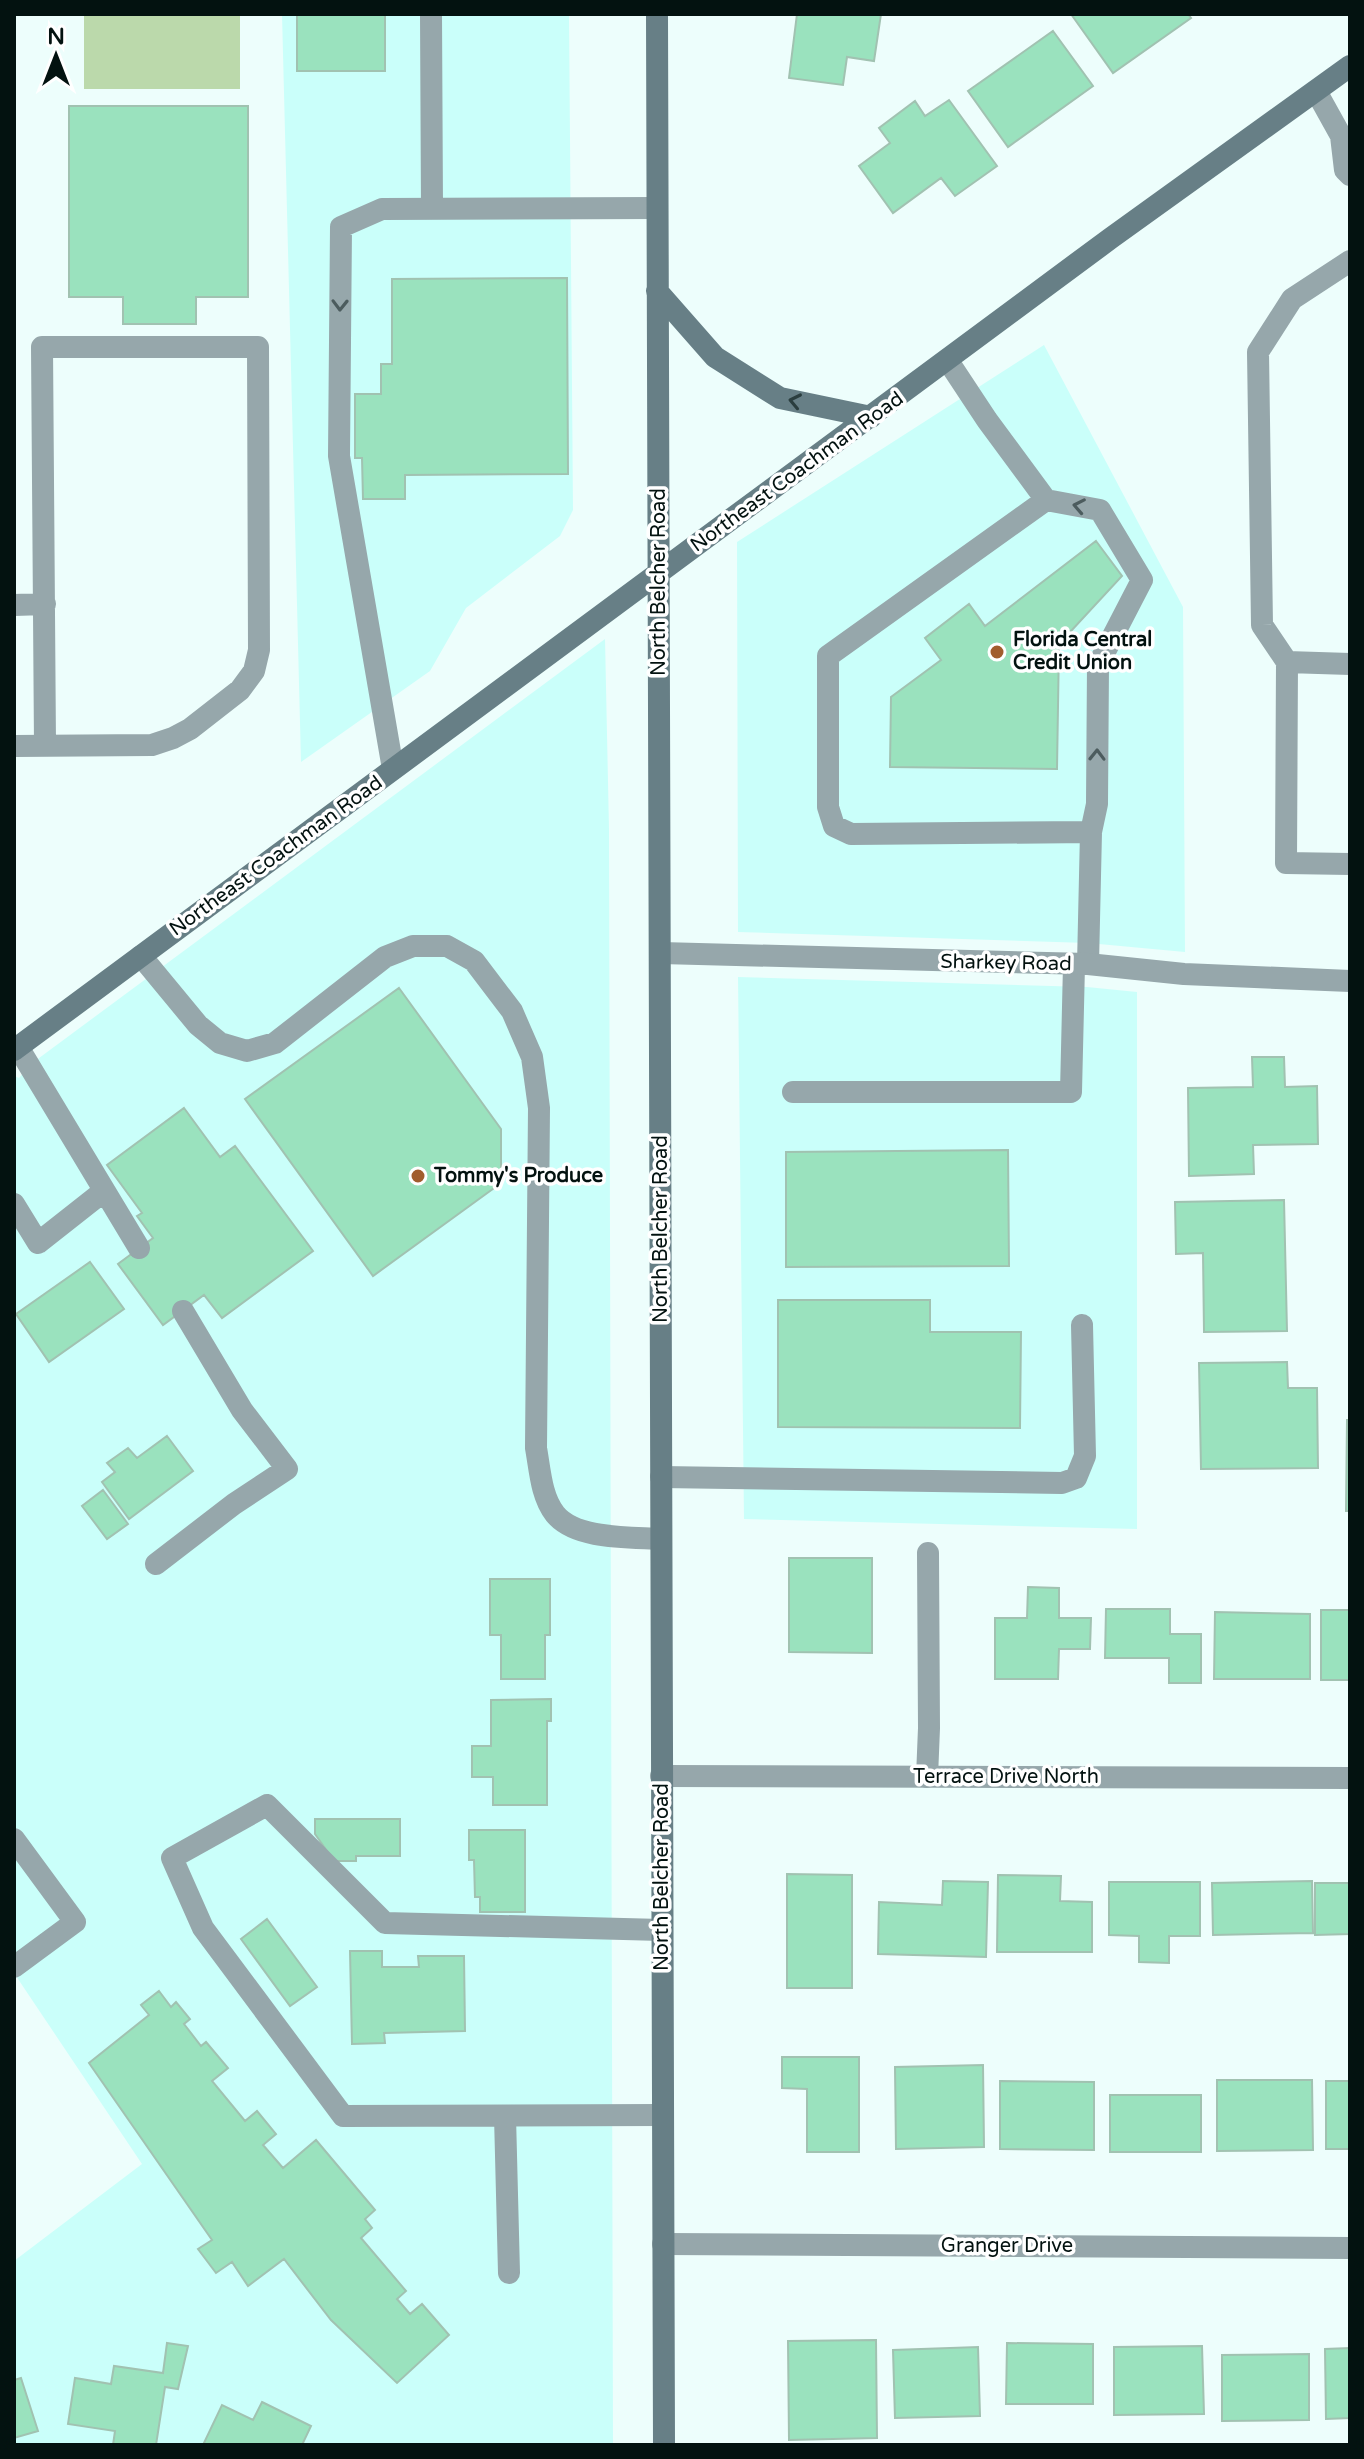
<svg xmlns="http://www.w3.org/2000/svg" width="1364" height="2459" font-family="'Varela Round',sans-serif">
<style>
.built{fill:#cafffa}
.green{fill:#bbd9ab}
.building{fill:#9ae2be;stroke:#a1c2b1;stroke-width:2}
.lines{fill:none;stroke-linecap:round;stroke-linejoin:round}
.service{stroke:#96a7ab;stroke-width:22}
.minor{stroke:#96a7ab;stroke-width:22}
.secondary{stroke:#677f86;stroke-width:22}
.oneway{stroke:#4c5c5e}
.oneway2{stroke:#2b3e3f}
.poi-dot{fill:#a15d2d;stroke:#fff;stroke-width:3}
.labels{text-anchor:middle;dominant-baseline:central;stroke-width:7;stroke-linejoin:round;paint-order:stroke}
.street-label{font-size:20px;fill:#031210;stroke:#fff}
.poi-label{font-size:20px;font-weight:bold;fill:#031210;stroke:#fff;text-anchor:start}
</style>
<rect width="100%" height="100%" fill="#edfefc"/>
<path class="built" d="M 282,14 L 569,14 L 573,510 L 560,536 L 466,608 L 430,671 L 301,762 Z
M 1044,345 L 1183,607 L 1185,952 L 1088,943 L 738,932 L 737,542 Z
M 605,639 L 609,829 L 613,2445 L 14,2445 L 14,2261 L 142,2164 L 14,1973 L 14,1076 L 19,1078 L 31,1064 Z
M 738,977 L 1087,987 L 1137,992 L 1137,1529 L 744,1519 Z"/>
<path class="green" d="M 84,14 L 240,14 L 240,89 L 84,89 Z"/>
<path class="building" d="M 297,14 L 385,14 L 385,71 L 297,71 Z
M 797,14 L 881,14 L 874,61 L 847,57 L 843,85 L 789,78 Z
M 1071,14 L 1188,14 L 1191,18 L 1113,73 Z
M 1053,31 L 1093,86 L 1008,147 L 968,91 Z
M 949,100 L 997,166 L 955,196 L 941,178 L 893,213 L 859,166 L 890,143 L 879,128 L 915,101 L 925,116 Z
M 69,106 L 248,106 L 248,297 L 196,297 L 196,324 L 123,324 L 123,297 L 69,297 Z
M 567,278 L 568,474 L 405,475 L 405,499 L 363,499 L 362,458 L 355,458 L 355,394 L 381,394 L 381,364 L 392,364 L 392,279 Z
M 1096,541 L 1122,576 L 1059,644 L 1057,769 L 890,767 L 891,697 L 941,660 L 925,638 L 969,604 L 985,626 Z
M 399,988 L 501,1129 L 501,1183 L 373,1276 L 245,1099 Z
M 1252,1057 L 1284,1057 L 1285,1087 L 1317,1086 L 1318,1144 L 1253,1145 L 1254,1174 L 1189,1176 L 1188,1088 L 1253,1087 Z
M 184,1108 L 220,1157 L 235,1146 L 313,1251 L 222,1318 L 204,1295 L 163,1325 L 118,1264 L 153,1238 L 137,1216 L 142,1213 L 107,1165 Z
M 1008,1150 L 1009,1266 L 786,1267 L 786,1152 Z
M 1284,1200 L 1287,1331 L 1204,1332 L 1203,1253 L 1176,1254 L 1175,1202 Z
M 90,1262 L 124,1309 L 49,1362 L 16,1314 Z
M 778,1300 L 930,1300 L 930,1332 L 1021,1332 L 1020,1428 L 778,1427 Z
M 1287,1362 L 1288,1388 L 1317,1388 L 1318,1468 L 1201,1469 L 1199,1363 Z
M 1347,1420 L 1350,1420 L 1350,1511 L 1346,1511 Z
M 167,1436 L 193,1471 L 129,1519 L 102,1482 L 115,1472 L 107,1463 L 128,1448 L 137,1458 Z
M 103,1490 L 128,1524 L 107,1539 L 82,1506 Z
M 789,1558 L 872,1558 L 872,1653 L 789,1652 Z
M 490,1579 L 550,1579 L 550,1635 L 545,1635 L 545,1679 L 501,1679 L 501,1635 L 490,1635 Z
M 1028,1587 L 1059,1588 L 1059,1618 L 1091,1618 L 1090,1649 L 1059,1649 L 1058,1679 L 995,1679 L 995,1618 L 1027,1618 Z
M 1106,1609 L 1170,1609 L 1170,1634 L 1201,1634 L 1201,1683 L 1169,1683 L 1169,1658 L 1105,1658 Z
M 1321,1610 L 1350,1610 L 1350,1680 L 1321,1680 Z
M 1215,1612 L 1310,1614 L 1310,1679 L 1214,1679 Z
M 551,1699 L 551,1721 L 547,1721 L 547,1805 L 493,1805 L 493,1777 L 472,1777 L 472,1746 L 491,1746 L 491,1700 Z
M 315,1819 L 400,1819 L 400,1856 L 356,1856 L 356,1861 L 334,1861 L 315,1834 Z
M 469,1830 L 525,1830 L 525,1912 L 480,1912 L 480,1897 L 475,1897 L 474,1860 L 469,1860 Z
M 787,1874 L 852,1875 L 852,1988 L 787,1988 Z
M 998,1875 L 1061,1876 L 1060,1901 L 1092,1902 L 1092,1952 L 997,1952 Z
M 943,1881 L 988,1882 L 986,1957 L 878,1954 L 879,1902 L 942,1905 Z
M 1312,1881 L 1313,1933 L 1213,1935 L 1212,1883 Z
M 1109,1882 L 1200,1882 L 1200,1936 L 1169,1936 L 1169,1963 L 1139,1962 L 1139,1936 L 1109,1935 Z
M 1315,1883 L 1350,1883 L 1350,1934 L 1315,1935 Z
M 267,1919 L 317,1987 L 290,2006 L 241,1939 Z
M 350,1951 L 382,1951 L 382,1967 L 419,1967 L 418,1956 L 464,1956 L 465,2031 L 384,2033 L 385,2043 L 352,2044 Z
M 159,1991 L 171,2007 L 176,2002 L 190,2019 L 184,2024 L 201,2046 L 206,2042 L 228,2068 L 212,2081 L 245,2121 L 257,2111 L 276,2134 L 263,2145 L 283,2168 L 316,2140 L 375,2210 L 365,2219 L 372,2228 L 361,2238 L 406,2291 L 397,2299 L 410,2314 L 422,2304 L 449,2335 L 397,2383 L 331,2320 L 284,2259 L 248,2286 L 232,2262 L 216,2273 L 198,2249 L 212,2240 L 89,2063 L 149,2015 L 141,2005 Z
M 782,2057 L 859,2057 L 859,2152 L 807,2152 L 807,2089 L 782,2088 Z
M 983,2065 L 984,2147 L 896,2149 L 895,2067 Z
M 1217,2080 L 1312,2080 L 1313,2150 L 1217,2151 Z
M 1000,2081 L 1094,2082 L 1094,2150 L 1000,2149 Z
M 1326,2081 L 1350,2081 L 1350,2149 L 1326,2149 Z
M 1110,2095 L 1201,2095 L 1201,2152 L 1110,2152 Z
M 876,2340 L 877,2438 L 789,2440 L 788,2341 Z
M 167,2343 L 188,2346 L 178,2389 L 165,2387 L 156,2445 L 113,2445 L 115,2431 L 68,2424 L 75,2378 L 111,2384 L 114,2366 L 163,2373 Z
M 1007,2343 L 1093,2344 L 1093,2404 L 1006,2404 Z
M 1202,2346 L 1204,2414 L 1114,2415 L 1114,2347 Z
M 978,2347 L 980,2416 L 895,2418 L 893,2350 Z
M 1350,2348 L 1350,2418 L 1326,2419 L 1325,2349 Z
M 1309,2354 L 1309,2420 L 1222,2421 L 1222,2355 Z
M 21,2378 L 38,2431 L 14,2438 L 14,2380 Z
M 262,2402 L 311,2426 L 302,2445 L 203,2445 L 222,2405 L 253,2420 Z"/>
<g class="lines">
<path class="service" d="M 431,14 L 432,209
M 1316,91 L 1341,136 L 1345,170 L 1350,175
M 948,361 L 987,420 L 1046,500 L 1100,510 L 1142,580 L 1098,665 L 1097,804 L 1091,832
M 1046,500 L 828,656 L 828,807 L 834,826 L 851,834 L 1091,832 L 1088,964
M 14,605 L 45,604
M 1287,662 L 1262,625 L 1258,352 L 1292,299 L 1350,261
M 1350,664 L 1287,662 L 1286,863 L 1350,864
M 14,746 L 152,745 L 173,738 L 190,729 L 240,690 L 254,671 L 259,650 L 258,347 L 42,347 L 45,745
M 393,769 L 339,456 L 341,227 L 382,209 L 657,208
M 141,956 L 198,1025 L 220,1043 L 247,1051 L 275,1043 L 385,957 L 413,946 L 447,946 L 474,961 L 512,1011 L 532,1057 L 539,1108 L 536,1448 C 540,1470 541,1496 555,1514 C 576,1540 631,1537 661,1539
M 18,1047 L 139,1248
M 793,1092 L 1071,1092 L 1074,965
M 14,1204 L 38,1243 L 104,1191
M 661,1477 L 1062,1483 L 1076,1478 L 1085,1456 L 1082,1325
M 156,1564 L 234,1504 L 287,1469 L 242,1410 L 183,1311
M 927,1777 L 929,1728 L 928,1553
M 14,1839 L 75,1922 L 14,1967
M 662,1930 L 385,1923 L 267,1805 L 172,1858 L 203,1928 L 343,2116 L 662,2115
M 505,2116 L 509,2273"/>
<path class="minor" d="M 661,953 L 1088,964 L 1184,974 L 1350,981
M 661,1776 L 1350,1778
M 663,2244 L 1350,2248"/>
<path class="secondary" d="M 657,14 L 664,2445
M 657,291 L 715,357 L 780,398 L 871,417
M 14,1050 L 1111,238 L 1350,66"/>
</g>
<defs><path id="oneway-chevron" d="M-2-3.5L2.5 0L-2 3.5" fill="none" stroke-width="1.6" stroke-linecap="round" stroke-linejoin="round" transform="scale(2)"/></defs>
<g class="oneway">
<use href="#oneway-chevron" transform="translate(340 305) rotate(91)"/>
<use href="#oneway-chevron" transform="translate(1079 506) rotate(-169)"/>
<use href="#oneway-chevron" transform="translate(1097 755) rotate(-89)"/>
</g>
<use class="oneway2" href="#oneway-chevron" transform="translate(795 401) rotate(-168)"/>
<g class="poi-dot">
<circle cx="997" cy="652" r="8"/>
<circle cx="418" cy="1176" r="8"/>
</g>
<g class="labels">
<g class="street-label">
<text transform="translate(797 472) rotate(-36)">Northeast Coachman Road</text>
<text transform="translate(659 582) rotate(-90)">North Belcher Road</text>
<text transform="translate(276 856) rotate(-36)">Northeast Coachman Road</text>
<text transform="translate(1006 963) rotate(1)">Sharkey Road</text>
<text transform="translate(661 1229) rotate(-90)">North Belcher Road</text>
<text x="1006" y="1777">Terrace Drive North</text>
<text transform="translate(662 1877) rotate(-90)">North Belcher Road</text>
<text x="1007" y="2246">Granger Drive</text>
</g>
<g class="poi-label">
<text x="1013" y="640">Florida Central<tspan x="1013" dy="23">Credit Union</tspan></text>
<text x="434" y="1176">Tommy's Produce</text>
</g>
</g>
<rect width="1364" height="2459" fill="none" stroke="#031210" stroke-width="32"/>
<g transform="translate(56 56)" stroke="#ffffff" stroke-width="6" paint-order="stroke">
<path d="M0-6L14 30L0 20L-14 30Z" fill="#031210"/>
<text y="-12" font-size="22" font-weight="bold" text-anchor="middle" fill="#031210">N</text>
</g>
</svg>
